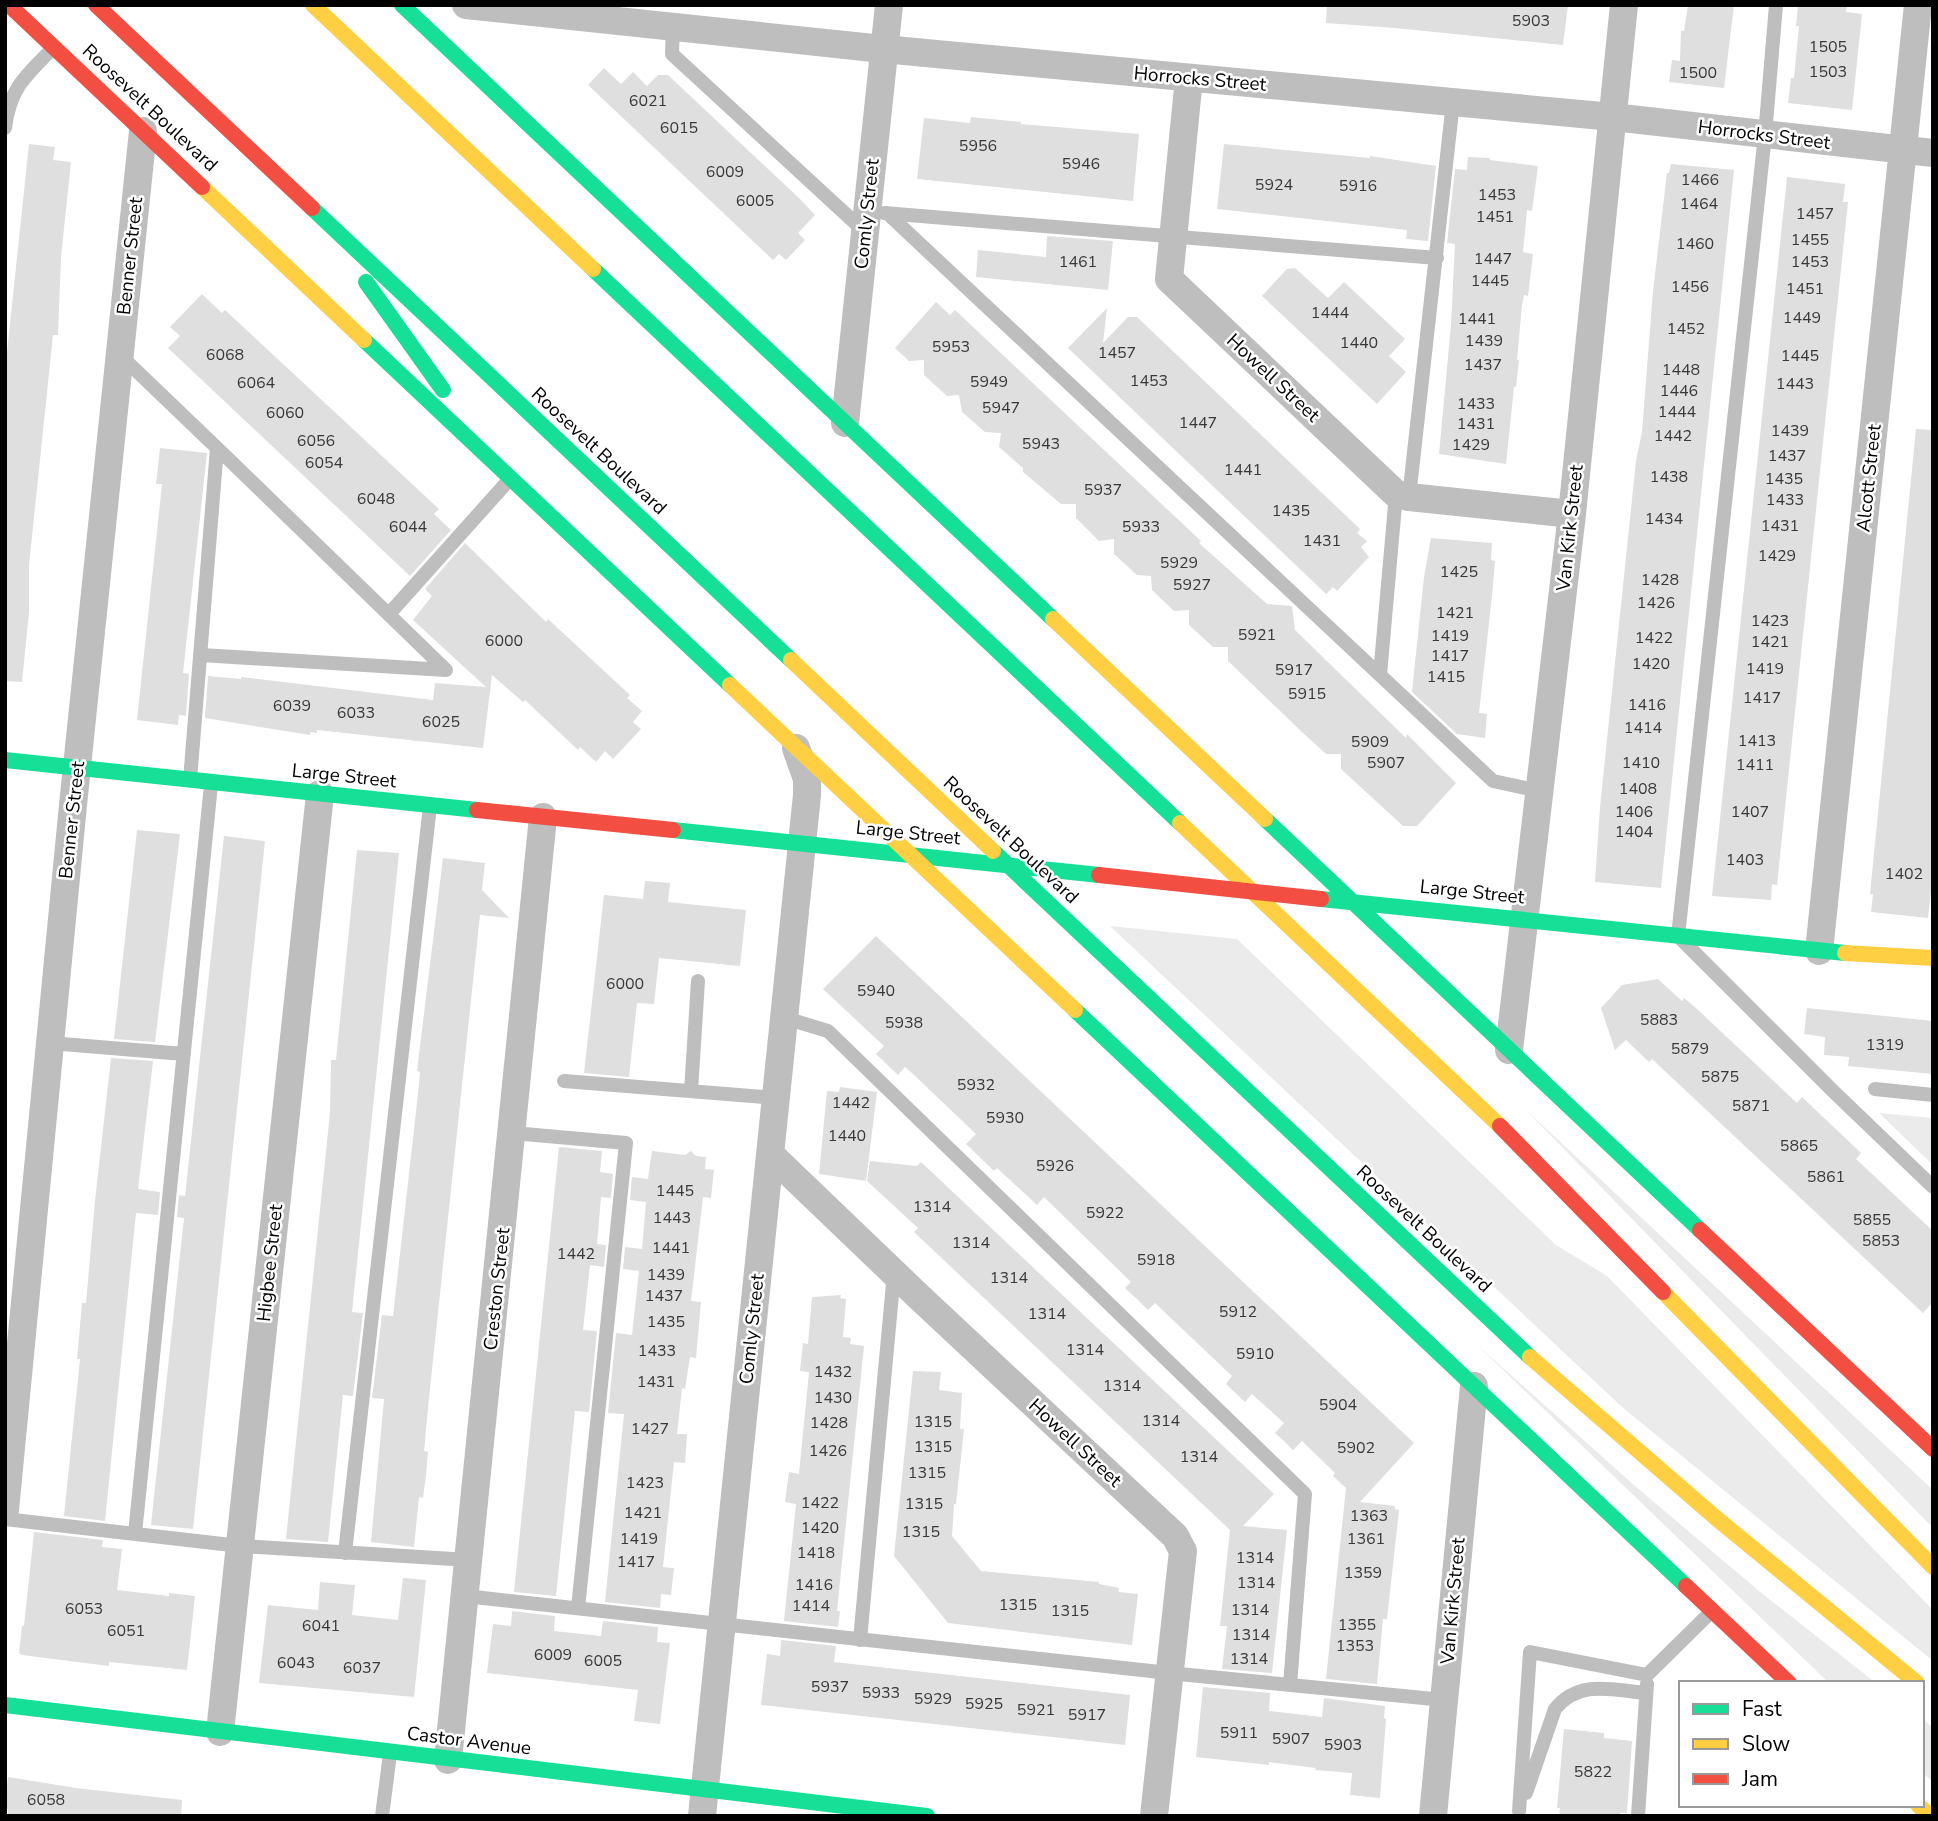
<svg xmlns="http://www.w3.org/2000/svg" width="1938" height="1821" font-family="'Nunito Sans',sans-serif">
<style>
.green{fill:#ebebeb}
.building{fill:#dfdfdf}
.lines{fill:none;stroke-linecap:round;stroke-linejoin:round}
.lane{stroke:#bebebe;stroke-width:14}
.street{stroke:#bebebe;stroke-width:28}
.fast{stroke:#16e098;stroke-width:16}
.slow{stroke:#ffcf43;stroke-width:16}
.jam{stroke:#f24e42;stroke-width:16}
.labels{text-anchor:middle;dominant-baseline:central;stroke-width:5;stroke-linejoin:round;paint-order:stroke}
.number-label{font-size:16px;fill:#383838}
.street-label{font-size:19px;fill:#000;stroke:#fff}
</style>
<rect width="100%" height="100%" fill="#fff"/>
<path class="green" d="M 1110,926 L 1237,939 L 1556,1245 L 1607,1276 L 1933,1610 L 1933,1661 L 1622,1407 Z
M 1524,1108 L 1933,1490 L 1933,1528 Z
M 1879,1113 L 1933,1118 L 1933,1165 Z
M 1475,1343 L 1635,1486 L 1759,1591 L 1876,1683 L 1829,1683 Z
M 1922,1719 L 1933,1727 L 1933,1782 L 1922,1772 Z"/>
<path class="building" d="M 1327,5 L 1568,5 L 1563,45 L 1395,28 L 1326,23 Z
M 1688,5 L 1734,5 L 1724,88 L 1669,82 L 1672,60 L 1680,61 L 1681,31 L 1684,31 Z
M 1798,5 L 1847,5 L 1846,12 L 1862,14 L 1852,110 L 1788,103 L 1791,78 L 1794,78 L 1799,26 L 1796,26 Z
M 604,68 L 621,84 L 633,72 L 647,86 L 658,75 L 668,75 L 800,199 L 815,215 L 798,233 L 805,240 L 786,260 L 779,254 L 773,260 L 588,85 Z
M 971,117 L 1021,122 L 1021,124 L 1139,134 L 1133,201 L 917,179 L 924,118 L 970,123 Z
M 29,144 L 55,147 L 53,160 L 71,162 L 61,257 L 58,335 L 53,335 L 29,565 L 29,612 L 22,682 L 5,681 L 5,371 Z
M 1224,144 L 1370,158 L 1370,156 L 1436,166 L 1428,241 L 1406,239 L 1407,230 L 1217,209 Z
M 1468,157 L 1490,158 L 1490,160 L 1538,166 L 1532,211 L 1527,210 L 1523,252 L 1533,254 L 1528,296 L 1524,295 L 1522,305 L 1517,360 L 1519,360 L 1516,387 L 1514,387 L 1506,464 L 1439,454 L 1451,325 L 1455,244 L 1447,243 L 1455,169 L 1467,170 Z
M 1671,164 L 1734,170 L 1661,888 L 1595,882 L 1600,807 L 1636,461 L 1642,432 L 1653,291 L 1667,173 L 1669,173 Z
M 1787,177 L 1845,184 L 1843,202 L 1848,202 L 1777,885 L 1772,884 L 1771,900 L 1712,896 Z
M 1047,236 L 1113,241 L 1108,290 L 976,277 L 978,250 L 1046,257 Z
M 1295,268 L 1328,298 L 1344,282 L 1405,339 L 1389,356 L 1406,372 L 1377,404 L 1262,296 L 1287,269 Z
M 202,294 L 222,313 L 225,310 L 439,509 L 434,514 L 451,530 L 410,576 L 168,348 L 180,336 L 170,327 Z
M 936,302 L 950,315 L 955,310 L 1201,541 L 1199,543 L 1267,604 L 1292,606 L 1295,630 L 1406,738 L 1407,734 L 1456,783 L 1417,826 L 1403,826 L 1341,769 L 1341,754 L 1326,754 L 1303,733 L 1228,661 L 1228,647 L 1213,647 L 1189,625 L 1189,610 L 1174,611 L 1152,590 L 1151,576 L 1137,575 L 1114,554 L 1114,539 L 1099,541 L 1076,518 L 1076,504 L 1061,504 L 1023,472 L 1023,468 L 999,447 L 1001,433 L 985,432 L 962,412 L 959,395 L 947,396 L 924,375 L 924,360 L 909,361 L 895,348 Z
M 1107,308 L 1103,343 L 1128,317 L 1137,317 L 1360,529 L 1357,533 L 1367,541 L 1361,547 L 1369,557 L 1337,591 L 1333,587 L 1326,594 L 1068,348 Z
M 1916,429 L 1933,430 L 1933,892 L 1931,892 L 1928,918 L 1871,912 L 1873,894 L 1870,894 Z
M 160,448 L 207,453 L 183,673 L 189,674 L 186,716 L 179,715 L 178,725 L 137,720 L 162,484 L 156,484 Z
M 1431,538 L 1492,543 L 1491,560 L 1495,561 L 1492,596 L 1479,713 L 1487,714 L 1485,738 L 1457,734 L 1412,692 L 1424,577 Z
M 465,543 L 546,622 L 548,619 L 630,695 L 627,698 L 642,711 L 633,722 L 641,729 L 613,759 L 605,751 L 596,762 L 580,747 L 578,750 L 525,700 L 523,702 L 492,675 L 483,748 L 317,730 L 317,733 L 310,732 L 310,735 L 205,718 L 208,676 L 241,679 L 241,677 L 433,700 L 435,683 L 486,687 L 413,620 L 432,596 L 425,589 Z
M 137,830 L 180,834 L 155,1042 L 114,1039 Z
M 224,836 L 265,841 L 193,1529 L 151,1525 L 184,1218 L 177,1217 L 179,1195 L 185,1196 Z
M 357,850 L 399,853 L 352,1312 L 363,1313 L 353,1396 L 343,1395 L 328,1542 L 286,1539 L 330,1113 L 331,1060 L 336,1060 Z
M 443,858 L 485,863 L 482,890 L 509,918 L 480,915 L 429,1398 L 424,1451 L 428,1452 L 426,1475 L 423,1498 L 419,1497 L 414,1547 L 371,1542 L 384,1399 L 372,1398 L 382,1315 L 393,1316 L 418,1094 L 420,1072 L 417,1071 Z
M 645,881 L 670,883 L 668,902 L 746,910 L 740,966 L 659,958 L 654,1004 L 637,1003 L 629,1077 L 584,1073 L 604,895 L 643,899 Z
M 876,936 L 1414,1443 L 1360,1502 L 1395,1506 L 1395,1509 L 1399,1510 L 1387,1619 L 1383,1619 L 1377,1684 L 1326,1679 L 1346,1488 L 1333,1476 L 1335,1473 L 1302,1441 L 1293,1450 L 1285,1442 L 1275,1433 L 1284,1423 L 1252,1394 L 1245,1402 L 1226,1384 L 1232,1376 L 1155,1303 L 1148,1310 L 1138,1300 L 1125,1288 L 1131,1282 L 1044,1197 L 1037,1205 L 997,1168 L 994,1171 L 966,1144 L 976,1134 L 913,1074 L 905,1067 L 898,1075 L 876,1054 L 884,1046 L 823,989 Z
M 1658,979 L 1682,1001 L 1684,998 L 1696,1008 L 1797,1103 L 1802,1097 L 1861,1153 L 1856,1159 L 1933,1231 L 1933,1302 L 1923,1313 L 1652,1059 L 1649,1062 L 1626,1040 L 1615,1050 L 1601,1008 L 1622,985 Z
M 1807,1008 L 1933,1021 L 1933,1074 L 1848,1066 L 1849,1057 L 1824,1055 L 1825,1037 L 1804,1034 Z
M 111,1058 L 153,1061 L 138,1189 L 160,1192 L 158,1215 L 136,1213 L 105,1521 L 64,1516 L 80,1359 L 77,1359 L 82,1303 L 86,1303 L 95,1201 Z
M 840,1087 L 877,1092 L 866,1181 L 819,1174 L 827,1091 L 839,1092 Z
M 559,1147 L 602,1151 L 600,1172 L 613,1174 L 611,1198 L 601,1197 L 597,1244 L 606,1245 L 604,1267 L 590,1265 L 583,1330 L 597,1331 L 589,1412 L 575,1411 L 556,1596 L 514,1592 Z
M 652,1151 L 685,1155 L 691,1151 L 696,1156 L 706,1157 L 705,1169 L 714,1170 L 711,1198 L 703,1197 L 691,1301 L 701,1302 L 696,1358 L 690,1357 L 685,1389 L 682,1388 L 677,1434 L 687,1434 L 685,1463 L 674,1462 L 663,1567 L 674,1568 L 671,1595 L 661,1594 L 660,1608 L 605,1602 L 624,1414 L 608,1413 L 616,1333 L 632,1335 L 639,1271 L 623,1269 L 625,1247 L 642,1249 L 646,1202 L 630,1200 L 632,1177 L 648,1179 Z
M 870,1161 L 917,1166 L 921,1162 L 1274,1494 L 1243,1526 L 1287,1530 L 1272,1673 L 1222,1669 L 1227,1626 L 1220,1626 L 1230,1530 L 914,1232 L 918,1228 L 867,1181 Z
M 841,1295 L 840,1298 L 846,1299 L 843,1337 L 851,1338 L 850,1344 L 864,1346 L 837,1611 L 840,1611 L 838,1627 L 784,1621 L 796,1504 L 785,1502 L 789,1472 L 799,1474 L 809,1372 L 800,1371 L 803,1343 L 808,1344 L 812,1297 Z
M 913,1371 L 941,1372 L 939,1390 L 962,1393 L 960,1429 L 964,1429 L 956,1504 L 954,1504 L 952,1536 L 981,1571 L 1099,1582 L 1099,1584 L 1119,1588 L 1118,1592 L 1138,1594 L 1132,1645 L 948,1623 L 894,1556 Z
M 34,1532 L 103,1540 L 102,1547 L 122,1549 L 117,1590 L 169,1596 L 169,1593 L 195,1596 L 187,1670 L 109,1662 L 109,1666 L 22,1655 L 19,1653 L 22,1626 L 24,1626 Z
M 403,1578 L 426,1580 L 414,1697 L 259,1683 L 268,1605 L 318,1610 L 320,1582 L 355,1585 L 352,1615 L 398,1620 Z
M 512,1611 L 555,1616 L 554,1631 L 601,1636 L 603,1621 L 658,1627 L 657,1642 L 670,1643 L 660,1724 L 634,1721 L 638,1690 L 487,1673 L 493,1624 L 511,1626 Z
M 781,1640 L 836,1646 L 834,1662 L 1130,1695 L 1125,1745 L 761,1705 L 767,1654 L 780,1656 Z
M 1203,1687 L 1270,1693 L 1269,1711 L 1322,1717 L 1324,1698 L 1385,1706 L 1384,1718 L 1386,1719 L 1380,1798 L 1350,1795 L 1352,1773 L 1315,1770 L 1316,1768 L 1269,1762 L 1269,1765 L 1251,1763 L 1196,1757 Z
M 1564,1729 L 1604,1733 L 1604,1738 L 1632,1741 L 1627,1813 L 1620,1813 L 1620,1816 L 1559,1816 L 1560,1808 L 1557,1808 Z
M 8,1777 L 76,1788 L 182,1800 L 181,1816 L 8,1816 L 8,1809 L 5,1808 L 5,1805 Z"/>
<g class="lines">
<path class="lane" d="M 1776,5 L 1765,135 L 1678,936 L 1834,1092 L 1933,1187
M 673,27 L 672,54 L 864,231
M 5,128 C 10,87 26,76 53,48
M 884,213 L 1437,258
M 887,213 L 1493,781 L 1539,791
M 121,356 L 217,448 L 190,780
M 1409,497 L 1453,102
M 389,614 L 509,480
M 201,655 L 446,670 L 217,448
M 1380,675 L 1396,494
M 785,1018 L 828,1031 L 1305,1494 L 1290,1685
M 50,1043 L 184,1054
M 564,1081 L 777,1098
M 1875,1089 L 1933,1095
M 691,1091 L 698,981
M 513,1133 L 626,1143 L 578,1608
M 5,1519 L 240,1546 L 469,1560
M 135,1534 L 211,785
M 345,1553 L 430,806
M 465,1596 L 1169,1673 L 1444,1700
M 860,1640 L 894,1273
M 1526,1793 L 1555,1709 C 1579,1679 1612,1690 1646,1693
M 1519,1811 L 1530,1652 L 1647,1675 L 1711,1612
M 382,1816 L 390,1754
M 1638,1816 L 1647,1684"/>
<path class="street" d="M 466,5 L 883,49 L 1613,117 L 1933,153
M 1189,78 L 1169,279 L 1396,494 L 1409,497 L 1572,514
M 845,423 L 889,5
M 1819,951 L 1918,5
M 1509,1050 L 1572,514 L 1624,5
M 771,1155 L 916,1294 L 1175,1536 L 1183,1551 L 1154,1816
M 5,1510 L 73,805 L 143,131
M 220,1732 L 320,794
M 448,1760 L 543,817
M 702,1816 L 807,795 L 807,779 L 796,748
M 1433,1816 L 1474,1386"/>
<path class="fast" d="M 402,5 L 1053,619
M 312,208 L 791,660
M 593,269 L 1180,823
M 366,282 L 443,390
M 364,340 L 730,685
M 5,760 L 477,810
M 1265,819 L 1700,1230
M 673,830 L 1099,875
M 993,851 L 1530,1357
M 1321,899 L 1845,953
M 1075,1010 L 1686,1586
M 5,1705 L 927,1816"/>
<path class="slow" d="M 313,5 L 593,269
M 202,187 L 364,340
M 1053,619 L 1265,819
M 791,660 L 993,851
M 730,685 L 1075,1010
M 1180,823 L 1500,1126
M 1845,953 L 1933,958
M 1663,1292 L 1933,1567
M 1530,1357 L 1716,1518 L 1917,1683
M 1918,1805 L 1930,1816"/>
<path class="jam" d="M 9,5 L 202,187
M 96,5 L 312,208
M 477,810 L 673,830
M 1099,875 L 1321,899
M 1500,1126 L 1663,1292
M 1700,1230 L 1933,1449
M 1686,1586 L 1789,1683"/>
</g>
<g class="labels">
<g class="number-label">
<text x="1531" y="21">5903</text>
<text x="1828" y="47">1505</text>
<text x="1828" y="72">1503</text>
<text x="1698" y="73">1500</text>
<text x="648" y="101">6021</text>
<text x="679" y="128">6015</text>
<text x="978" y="146">5956</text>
<text x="1081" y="164">5946</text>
<text x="725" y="172">6009</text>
<text x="1700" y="180">1466</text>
<text x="1274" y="185">5924</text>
<text x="1358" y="186">5916</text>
<text x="1497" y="195">1453</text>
<text x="755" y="201">6005</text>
<text x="1699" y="204">1464</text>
<text x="1815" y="214">1457</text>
<text x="1495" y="217">1451</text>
<text x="1810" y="240">1455</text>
<text x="1695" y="244">1460</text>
<text x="1493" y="259">1447</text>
<text x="1078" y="262">1461</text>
<text x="1810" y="262">1453</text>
<text x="1490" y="281">1445</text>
<text x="1690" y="287">1456</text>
<text x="1805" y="289">1451</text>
<text x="1330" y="313">1444</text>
<text x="1802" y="318">1449</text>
<text x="1477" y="319">1441</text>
<text x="1686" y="329">1452</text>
<text x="1484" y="341">1439</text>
<text x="1359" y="343">1440</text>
<text x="951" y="347">5953</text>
<text x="1117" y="353">1457</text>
<text x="225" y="355">6068</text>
<text x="1800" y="356">1445</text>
<text x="1483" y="365">1437</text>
<text x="1681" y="370">1448</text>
<text x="1149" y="381">1453</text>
<text x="989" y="382">5949</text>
<text x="256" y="383">6064</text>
<text x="1795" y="384">1443</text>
<text x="1679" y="391">1446</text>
<text x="1476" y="404">1433</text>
<text x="1001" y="408">5947</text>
<text x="1677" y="412">1444</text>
<text x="285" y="413">6060</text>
<text x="1198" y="423">1447</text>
<text x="1476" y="424">1431</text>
<text x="1790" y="431">1439</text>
<text x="1673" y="436">1442</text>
<text x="316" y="441">6056</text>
<text x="1041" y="444">5943</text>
<text x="1471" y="445">1429</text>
<text x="1787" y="456">1437</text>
<text x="324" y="463">6054</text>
<text x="1243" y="470">1441</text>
<text x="1669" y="477">1438</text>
<text x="1784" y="479">1435</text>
<text x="1103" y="490">5937</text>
<text x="376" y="499">6048</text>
<text x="1785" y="500">1433</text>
<text x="1291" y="511">1435</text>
<text x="1664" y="519">1434</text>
<text x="1780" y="526">1431</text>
<text x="408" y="527">6044</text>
<text x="1141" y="527">5933</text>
<text x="1322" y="541">1431</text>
<text x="1777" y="556">1429</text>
<text x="1179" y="563">5929</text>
<text x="1459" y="572">1425</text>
<text x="1660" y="580">1428</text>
<text x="1192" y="585">5927</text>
<text x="1656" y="603">1426</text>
<text x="1455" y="613">1421</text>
<text x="1770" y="621">1423</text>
<text x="1257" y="635">5921</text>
<text x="1450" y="636">1419</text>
<text x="1654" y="638">1422</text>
<text x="504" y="641">6000</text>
<text x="1770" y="642">1421</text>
<text x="1450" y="656">1417</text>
<text x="1651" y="664">1420</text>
<text x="1765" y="669">1419</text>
<text x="1294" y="670">5917</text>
<text x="1446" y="677">1415</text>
<text x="1307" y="694">5915</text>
<text x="1762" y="698">1417</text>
<text x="1647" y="705">1416</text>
<text x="292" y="706">6039</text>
<text x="356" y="713">6033</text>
<text x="441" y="722">6025</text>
<text x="1643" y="728">1414</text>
<text x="1757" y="741">1413</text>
<text x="1370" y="742">5909</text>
<text x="1386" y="763">5907</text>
<text x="1641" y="763">1410</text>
<text x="1755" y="765">1411</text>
<text x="1638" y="789">1408</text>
<text x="1634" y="812">1406</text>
<text x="1750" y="812">1407</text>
<text x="1634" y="832">1404</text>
<text x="1745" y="860">1403</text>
<text x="1904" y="874">1402</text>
<text x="625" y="984">6000</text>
<text x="876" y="991">5940</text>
<text x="1659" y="1020">5883</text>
<text x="904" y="1023">5938</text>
<text x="1885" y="1045">1319</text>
<text x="1690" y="1049">5879</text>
<text x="1720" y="1077">5875</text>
<text x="976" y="1085">5932</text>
<text x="851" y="1103">1442</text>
<text x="1751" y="1106">5871</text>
<text x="1005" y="1118">5930</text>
<text x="847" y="1136">1440</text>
<text x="1799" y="1146">5865</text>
<text x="1055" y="1166">5926</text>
<text x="1826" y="1177">5861</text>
<text x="675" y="1191">1445</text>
<text x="932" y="1207">1314</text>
<text x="1105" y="1213">5922</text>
<text x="672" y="1218">1443</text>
<text x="1872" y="1220">5855</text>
<text x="1881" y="1241">5853</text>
<text x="971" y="1243">1314</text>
<text x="671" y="1248">1441</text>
<text x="576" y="1254">1442</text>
<text x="1156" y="1260">5918</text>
<text x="666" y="1275">1439</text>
<text x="1009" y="1278">1314</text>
<text x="664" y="1296">1437</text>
<text x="1238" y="1312">5912</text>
<text x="1047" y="1314">1314</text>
<text x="666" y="1322">1435</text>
<text x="1085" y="1350">1314</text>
<text x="657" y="1351">1433</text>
<text x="1255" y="1354">5910</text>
<text x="833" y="1372">1432</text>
<text x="656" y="1382">1431</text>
<text x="1122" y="1386">1314</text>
<text x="833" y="1398">1430</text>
<text x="1338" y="1405">5904</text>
<text x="1161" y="1421">1314</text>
<text x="933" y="1422">1315</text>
<text x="829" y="1423">1428</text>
<text x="650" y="1429">1427</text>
<text x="933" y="1447">1315</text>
<text x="1356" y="1448">5902</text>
<text x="828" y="1451">1426</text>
<text x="1199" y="1457">1314</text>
<text x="927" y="1473">1315</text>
<text x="645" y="1483">1423</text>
<text x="820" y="1503">1422</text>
<text x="924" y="1504">1315</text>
<text x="643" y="1513">1421</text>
<text x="1369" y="1516">1363</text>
<text x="820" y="1528">1420</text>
<text x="921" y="1532">1315</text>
<text x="639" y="1539">1419</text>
<text x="1366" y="1539">1361</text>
<text x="816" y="1553">1418</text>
<text x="1255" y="1558">1314</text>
<text x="636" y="1562">1417</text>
<text x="1363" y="1573">1359</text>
<text x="1256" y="1583">1314</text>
<text x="814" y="1585">1416</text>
<text x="1018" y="1605">1315</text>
<text x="811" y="1606">1414</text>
<text x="84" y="1609">6053</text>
<text x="1250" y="1610">1314</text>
<text x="1070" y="1611">1315</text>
<text x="1357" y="1625">1355</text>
<text x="321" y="1626">6041</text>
<text x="126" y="1631">6051</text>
<text x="1251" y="1635">1314</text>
<text x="1355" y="1646">1353</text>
<text x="553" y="1655">6009</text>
<text x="1249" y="1659">1314</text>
<text x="603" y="1661">6005</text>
<text x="296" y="1663">6043</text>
<text x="362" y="1668">6037</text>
<text x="830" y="1687">5937</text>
<text x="881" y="1693">5933</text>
<text x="933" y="1699">5929</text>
<text x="984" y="1704">5925</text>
<text x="1036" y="1710">5921</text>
<text x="1087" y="1715">5917</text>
<text x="1239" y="1733">5911</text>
<text x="1291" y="1739">5907</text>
<text x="1343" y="1745">5903</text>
<text x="1593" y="1772">5822</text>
<text x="46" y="1800">6058</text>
</g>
<g class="street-label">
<text transform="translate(1200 79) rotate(5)">Horrocks Street</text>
<text transform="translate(150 108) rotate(43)">Roosevelt Boulevard</text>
<text transform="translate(1764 135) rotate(7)">Horrocks Street</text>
<text transform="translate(867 214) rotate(-84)">Comly Street</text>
<text transform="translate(130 256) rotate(-84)">Benner Street</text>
<text transform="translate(1273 378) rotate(43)">Howell Street</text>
<text transform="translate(599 451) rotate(43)">Roosevelt Boulevard</text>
<text transform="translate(1869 478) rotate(-84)">Alcott Street</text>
<text transform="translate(1570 528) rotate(-84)">Van Kirk Street</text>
<text transform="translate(344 776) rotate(6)">Large Street</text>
<text transform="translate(72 820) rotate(-84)">Benner Street</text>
<text transform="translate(908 833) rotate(6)">Large Street</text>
<text transform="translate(1011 840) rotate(43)">Roosevelt Boulevard</text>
<text transform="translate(1472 892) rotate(6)">Large Street</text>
<text transform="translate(1424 1229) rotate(43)">Roosevelt Boulevard</text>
<text transform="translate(270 1263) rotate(-84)">Higbee Street</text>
<text transform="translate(497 1289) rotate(-84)">Creston Street</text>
<text transform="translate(752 1329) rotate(-84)">Comly Street</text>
<text transform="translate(1075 1443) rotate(43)">Howell Street</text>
<text transform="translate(1453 1601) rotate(-85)">Van Kirk Street</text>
<text transform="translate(469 1741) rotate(7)">Castor Avenue</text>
</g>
</g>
<rect width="1938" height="1821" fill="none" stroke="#000000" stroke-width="14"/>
<rect x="1679" y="1681" width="245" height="126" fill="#ffffff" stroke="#999999" stroke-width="2"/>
<rect x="1693" y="1704" width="35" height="10" fill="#16e098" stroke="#999999" stroke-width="2"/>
<text x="1742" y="1716" font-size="21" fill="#000000">Fast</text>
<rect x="1693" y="1739" width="35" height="10" fill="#ffcf43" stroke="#999999" stroke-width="2"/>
<text x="1742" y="1751" font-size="21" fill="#000000">Slow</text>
<rect x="1693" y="1774" width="35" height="10" fill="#f24e42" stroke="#999999" stroke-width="2"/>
<text x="1742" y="1786" font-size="21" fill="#000000">Jam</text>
</svg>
